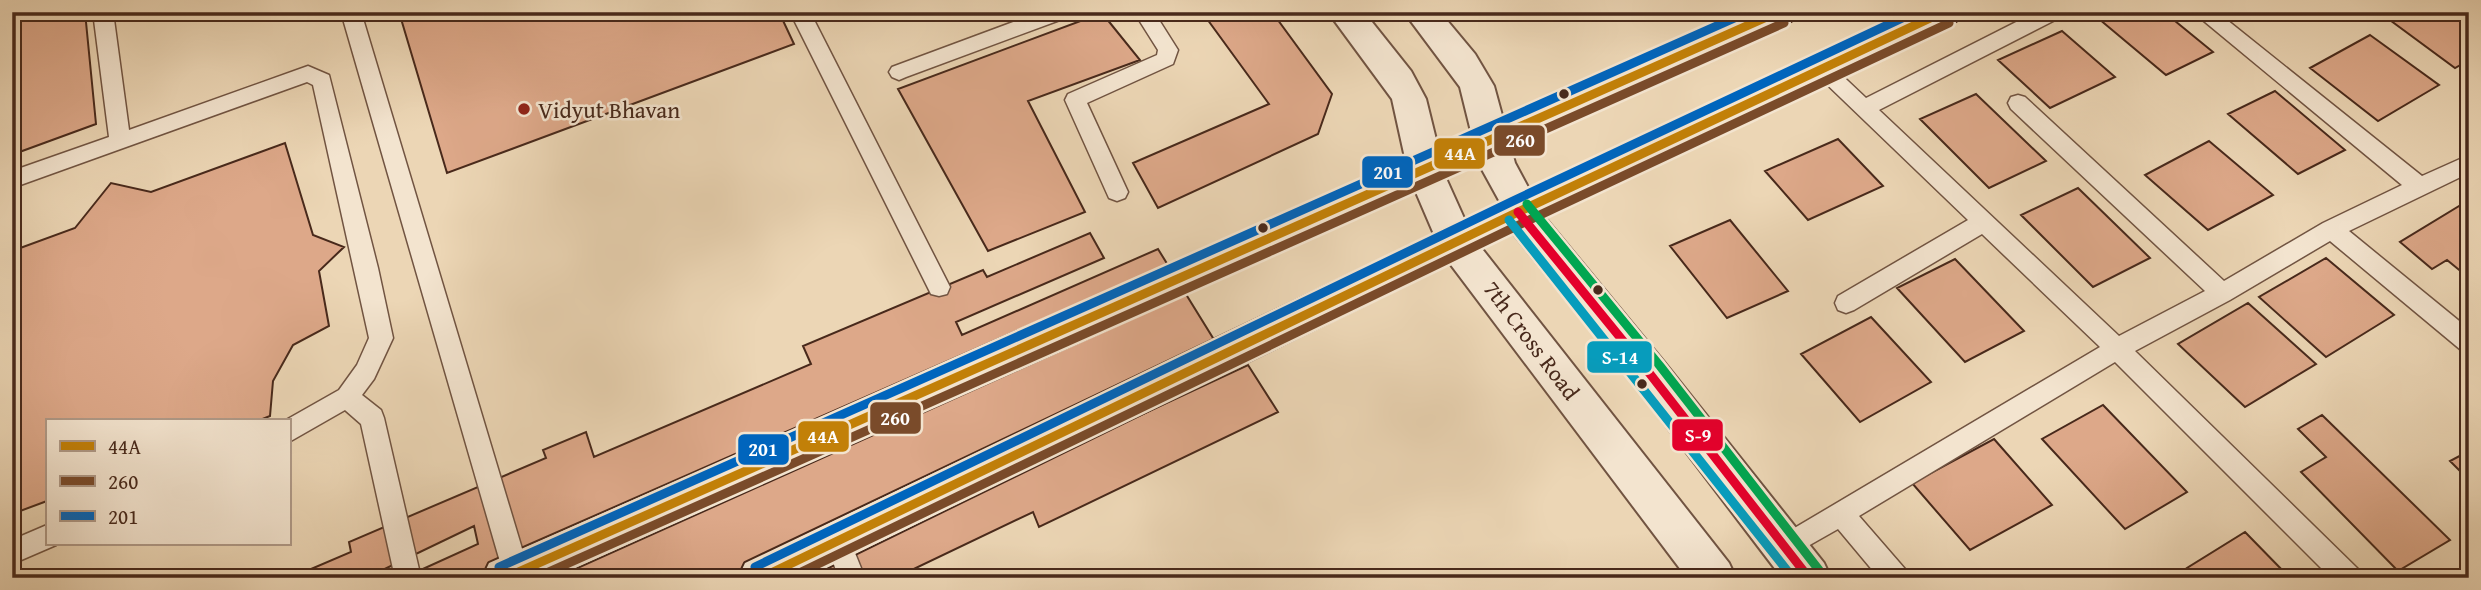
<svg xmlns="http://www.w3.org/2000/svg" width="2481" height="590" font-family="'Gentium Book Plus',serif">
<style>
.building{fill:#dda889;stroke:#48291b;stroke-width:2}
.lines{fill:none;stroke-linecap:round;stroke-linejoin:round}
.service-casing{stroke:#715442;stroke-width:3}
.tertiary-casing{stroke:#715442;stroke-width:4}
.secondary-casing{stroke:#48291b;stroke-width:4}
.service{fill:#f3e4cf;fill-rule:evenodd}
.tertiary{fill:#f3e4cf;fill-rule:evenodd}
.secondary{fill:#f3e4cf;fill-rule:evenodd}
.bus-1-casing{stroke:#f3e4cf;stroke-width:14}
.bus-2-casing{stroke:#f3e4cf;stroke-width:14}
.bus-3-casing{stroke:#f3e4cf;stroke-width:14}
.bus-4-casing{stroke:#f3e4cf;stroke-width:14}
.bus-5-casing{stroke:#f3e4cf;stroke-width:14}
.bus-6-casing{stroke:#f3e4cf;stroke-width:14}
.bus-1{stroke:#c28008;stroke-width:9}
.bus-2{stroke:#7a4b2a;stroke-width:9}
.bus-3{stroke:#0065bd;stroke-width:9}
.bus-4{stroke:#e4002b;stroke-width:9}
.bus-5{stroke:#079cbc;stroke-width:9}
.bus-6{stroke:#00a651;stroke-width:9}
.bus-dot{fill:#48291b;stroke:#f3e4cf;stroke-width:2.5}
.poi-dot{fill:#8f2418;stroke:#f3e4cf;stroke-width:2.5}
.labels{text-anchor:middle;dominant-baseline:central;stroke-width:5;stroke-linejoin:round;paint-order:stroke}
.poi-label{font-size:23px;fill:#48291b;stroke:#f3e4cf;text-anchor:start}
.street-label{font-size:23px;fill:#48291b;stroke:#f3e4cf}
.line-badge{stroke:#f3e4cf;stroke-width:2.5}
.badge-label{font-size:19px;text-anchor:middle;font-weight:bold;fill:#fff}
</style>
<rect width="100%" height="100%" fill="#ecd6b5"/>
<filter id="stains"><feTurbulence type="fractalNoise" baseFrequency=".00286" numOctaves="4"/><feColorMatrix values="0 0 0 0 .2 0 0 0 0 .09 0 0 0 0 .02 0 0 0 .5 -.17"/></filter>
<radialGradient id="worn" r=".72"><stop offset=".6" stop-color="#630" stop-opacity="0"/><stop offset="1" stop-color="#630" stop-opacity=".3"/></radialGradient>
<path class="building" d="M 44,12 L 85,12 L 96,124 L 14,154 L 12,24 Z
M 399,12 L 779,12 L 794,44 L 447,173 Z
M 1202,12 L 1272,12 L 1332,94 L 1318,134 L 1158,208 L 1133,163 L 1269,104 Z
M 2113,12 L 2164,12 L 2213,52 L 2166,75 L 2099,19 Z
M 2379,12 L 2452,12 L 2469,24 L 2469,60 L 2455,68 Z
M 1102,13 L 1140,60 L 1028,101 L 1085,212 L 988,251 L 898,89 Z
M 2062,31 L 2115,77 L 2050,108 L 1998,60 Z
M 2370,35 L 2439,85 L 2378,121 L 2310,68 Z
M 2275,91 L 2345,150 L 2298,174 L 2228,114 Z
M 1976,94 L 2046,161 L 1989,188 L 1920,119 Z
M 1838,139 L 1883,186 L 1808,220 L 1765,171 Z
M 2209,141 L 2273,195 L 2208,230 L 2145,175 Z
M 285,143 L 313,235 L 344,247 L 319,271 L 329,326 L 293,345 L 273,381 L 270,416 L 260,420 L 47,420 L 47,501 L 12,514 L 12,251 L 75,228 L 111,183 L 151,192 Z
M 2078,188 L 2150,258 L 2093,287 L 2021,215 Z
M 2469,200 L 2469,278 L 2447,260 L 2432,269 L 2400,242 Z
M 1730,220 L 1788,291 L 1727,318 L 1670,246 Z
M 1090,233 L 1104,258 L 956,322 L 962,335 L 1158,249 L 1221,351 L 1029,467 L 1248,365 L 1278,412 L 1039,527 L 1033,512 L 895,578 L 403,578 L 478,544 L 474,526 L 366,578 L 290,578 L 351,552 L 349,542 L 546,458 L 543,450 L 586,432 L 594,457 L 811,364 L 803,346 L 983,270 L 987,277 Z
M 2326,258 L 2394,315 L 2326,357 L 2259,297 Z
M 1955,259 L 2024,331 L 1965,362 L 1897,288 Z
M 2248,303 L 2316,364 L 2245,407 L 2178,344 Z
M 1871,317 L 1931,382 L 1860,422 L 1801,354 Z
M 2103,405 L 2187,492 L 2125,529 L 2042,439 Z
M 2322,415 L 2450,540 L 2398,571 L 2301,472 L 2326,457 L 2298,429 Z
M 1994,439 L 2052,505 L 1970,550 L 1912,483 Z
M 2469,451 L 2469,480 L 2450,461 Z
M 2245,532 L 2290,578 L 2196,578 L 2187,568 Z"/>
<g class="lines">
<defs>
<path id="service" d="M 93,12 L 113,12 L 129,130 L 308,66 L 329,75 L 378,268 L 393,338 L 374,379 L 362,395 L 381,410 L 384,418 L 421,578 L 395,578 L 361,424 L 345,410 L 289,442 L 289,420 L 286,420 L 339,390 L 357,365 L 369,338 L 313,85 L 307,82 L 12,188 L 12,171 L 109,137 Z
M 341,12 L 361,12 L 529,572 L 526,578 L 506,578 L 503,572 Z
M 790,12 L 810,12 L 950,287 L 947,294 L 939,296 L 931,294 Z
M 1040,12 L 1071,12 L 1068,17 L 906,77 L 899,80 L 892,77 L 889,72 L 892,67 Z
M 1134,12 L 1154,12 L 1178,50 L 1173,64 L 1087,103 L 1128,192 L 1125,198 L 1117,201 L 1109,198 L 1065,100 L 1068,94 L 1157,55 L 1158,50 Z
M 2036,12 L 2064,12 L 2061,17 L 1879,110 L 2119,336 L 2205,291 L 2011,109 L 2008,103 L 2011,97 L 2018,95 L 2025,97 L 2224,281 L 2323,223 L 2402,185 L 2193,12 L 2217,12 L 2422,176 L 2469,155 L 2469,173 L 2349,231 L 2469,329 L 2469,353 L 2461,350 L 2330,241 L 2230,300 L 2135,351 L 2358,569 L 2362,578 L 2331,578 L 2115,362 L 1859,516 L 1905,569 L 1909,578 L 1879,578 L 1838,529 L 1785,559 L 1776,555 L 1772,547 L 1776,539 L 2100,347 L 1982,234 L 1854,310 L 1846,313 L 1838,310 L 1835,303 L 1838,296 L 1968,220 L 1816,74 L 1813,69 L 1816,64 L 1823,61 L 1830,64 L 1866,98 Z
M 47,525 L 47,543 L 57,543 L 56,545 L 12,564 L 12,540 Z
M 838,529 L 847,533 L 865,578 L 839,578 L 825,541 L 829,533 Z"/>
<path id="tertiary" d="M 1328,12 L 1364,12 L 1411,71 L 1426,99 L 1445,176 L 1472,236 L 1729,563 L 1736,578 L 1687,578 L 1442,253 L 1409,176 L 1392,99 Z
M 1404,12 L 1440,12 L 1475,54 L 1494,86 L 1515,163 L 1537,204 L 1537,208 L 1664,362 L 1824,563 L 1831,578 L 1782,578 L 1636,386 L 1505,223 L 1499,212 L 1501,204 L 1479,164 L 1460,87 Z"/>
<path id="secondary" d="M 1747,12 L 1796,12 L 1791,21 L 553,578 L 482,578 L 489,563 Z
M 1913,12 L 1961,12 L 1956,21 L 1531,223 L 806,578 L 738,578 L 745,563 L 1505,201 Z"/>
</defs>
<use href="#service" class="service-casing"/>
<use href="#tertiary" class="tertiary-casing"/>
<use href="#secondary" class="secondary-casing"/>
<use href="#service" class="service"/>
<use href="#tertiary" class="tertiary"/>
<use href="#secondary" class="secondary"/>
<defs>
<path id="bus-1" d="M 505,578 L 1778,12
M 761,578 L 1518,212 L 1943,12"/>
<path id="bus-2" d="M 535,578 L 1784,23
M 789,578 L 1523,223 L 1949,23"/>
<path id="bus-3" d="M 499,567 L 1748,12
M 755,567 L 1513,201 L 1915,12"/>
<path id="bus-4" d="M 1518,212 L 1650,374 L 1809,578"/>
<path id="bus-5" d="M 1509,220 L 1793,578"/>
<path id="bus-6" d="M 1527,204 L 1660,366 L 1819,570"/>
</defs>
<use href="#bus-1" class="bus-1-casing"/>
<use href="#bus-2" class="bus-2-casing"/>
<use href="#bus-3" class="bus-3-casing"/>
<use href="#bus-4" class="bus-4-casing"/>
<use href="#bus-5" class="bus-5-casing"/>
<use href="#bus-6" class="bus-6-casing"/>
<use href="#bus-1" class="bus-1"/>
<use href="#bus-2" class="bus-2"/>
<use href="#bus-3" class="bus-3"/>
<use href="#bus-4" class="bus-4"/>
<use href="#bus-5" class="bus-5"/>
<use href="#bus-6" class="bus-6"/>
</g>
<g class="bus-dot">
<circle cx="1564" cy="94" r="6"/>
<circle cx="1263" cy="228" r="6"/>
<circle cx="1598" cy="290" r="6"/>
<circle cx="1642" cy="384" r="6"/>
</g>
<circle class="poi-dot" cx="524" cy="109" r="7"/>
<g class="labels">
<g class="poi-label">
<text x="538" y="109">Vidyut Bhavan</text>
</g>
<g class="street-label">
<text transform="translate(1532 340) rotate(53)">7th Cross Road</text>
</g>
</g>
<g class="line-badge">
<rect x="1493" y="124" width="53" height="33" rx="7" fill="#7a4b2a"/>
<rect x="1433" y="137" width="53" height="33" rx="7" fill="#c28008"/>
<rect x="1361" y="155" width="53" height="34" rx="7" fill="#0065bd"/>
<rect x="1586" y="340" width="67" height="34" rx="7" fill="#079cbc"/>
<rect x="869" y="401" width="53" height="34" rx="7" fill="#7a4b2a"/>
<rect x="1671" y="418" width="53" height="34" rx="7" fill="#e4002b"/>
<rect x="797" y="420" width="53" height="33" rx="7" fill="#c28008"/>
<rect x="737" y="433" width="53" height="33" rx="7" fill="#0065bd"/>
</g>
<g class="badge-label">
<text x="1520" y="147">260</text>
<text x="1460" y="160">44A</text>
<text x="1388" y="179">201</text>
<text x="1620" y="364">S-14</text>
<text x="895" y="425">260</text>
<text x="1698" y="442">S-9</text>
<text x="823" y="443">44A</text>
<text x="763" y="456">201</text>
</g>
<rect width="2481" height="590" fill="none" stroke="#ecd6b5" stroke-width="42"/>
<rect x="14" y="14" width="2453" height="562" fill="none" stroke="#48291b" stroke-width="3.5"/>
<rect x="21" y="21" width="2439" height="548" fill="none" stroke="#48291b" stroke-width="2"/>
<rect x="46" y="419" width="245" height="126" fill="#f3e4cf" stroke="#af9987" stroke-width="2"/>
<rect x="60" y="441" width="35" height="10" fill="#c28008" stroke="#af9987" stroke-width="2"/>
<text x="108" y="454" font-size="21" fill="#48291b">44A</text>
<rect x="60" y="476" width="35" height="10" fill="#7a4b2a" stroke="#af9987" stroke-width="2"/>
<text x="108" y="489" font-size="21" fill="#48291b">260</text>
<rect x="60" y="511" width="35" height="10" fill="#0065bd" stroke="#af9987" stroke-width="2"/>
<text x="108" y="524" font-size="21" fill="#48291b">201</text>
<rect width="100%" height="100%" filter="url(#stains)"/>
<rect width="100%" height="100%" fill="url(#worn)"/>
</svg>
